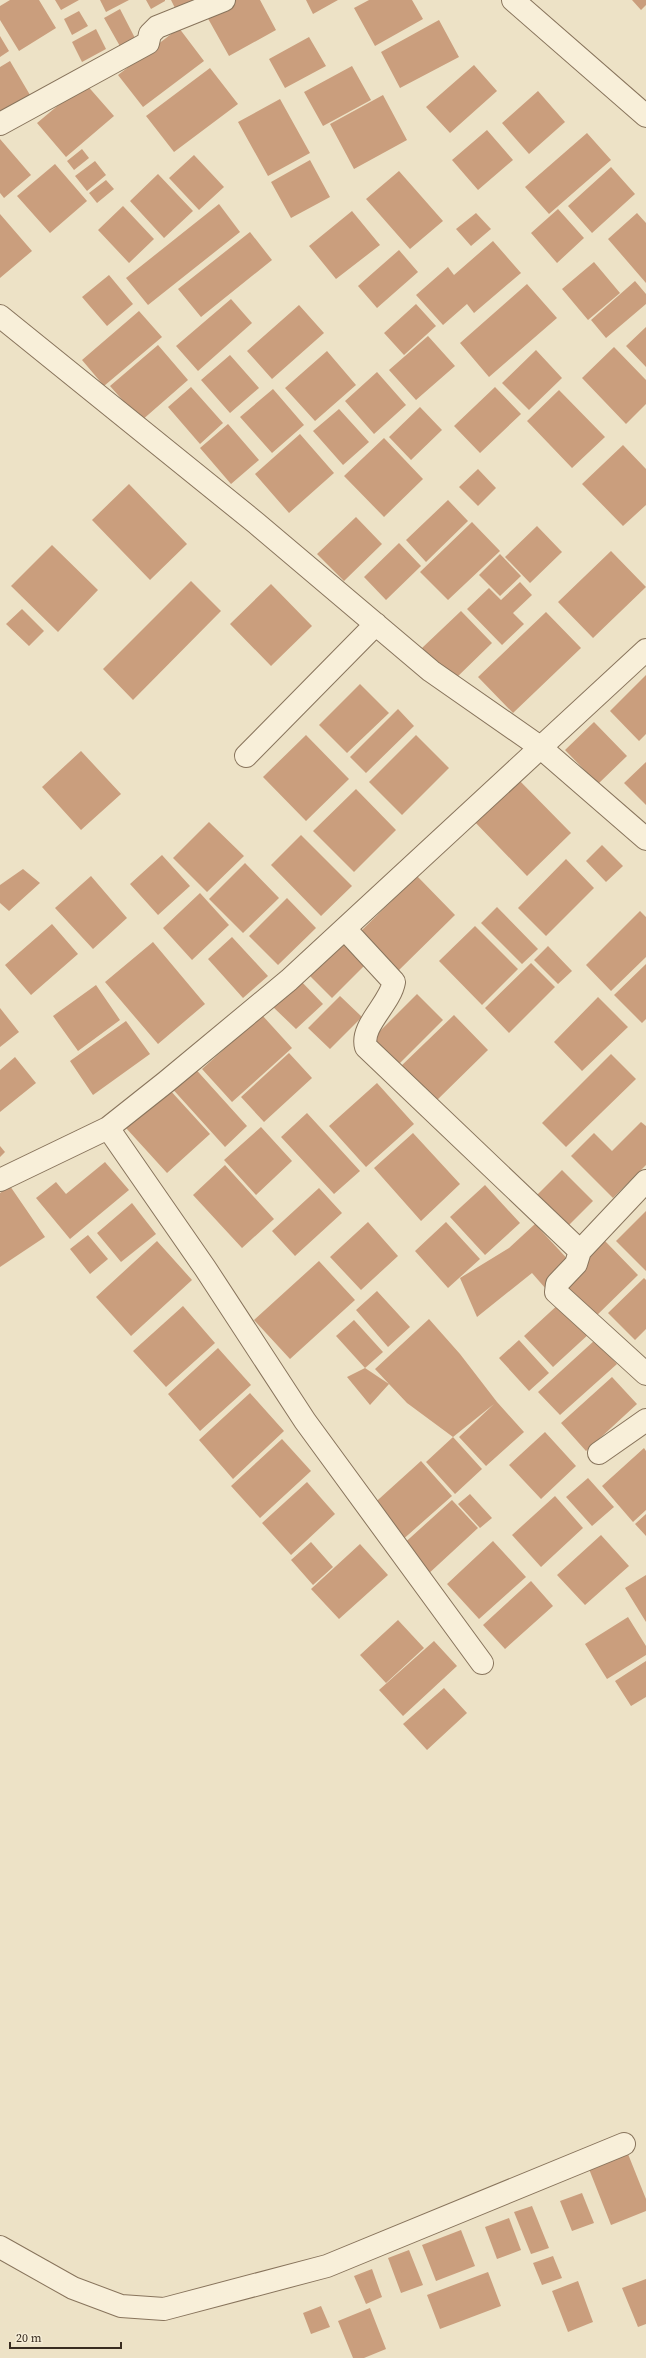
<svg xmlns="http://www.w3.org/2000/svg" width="646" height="2358" font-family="'Source Serif 4',serif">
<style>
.building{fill:#ca9e7d}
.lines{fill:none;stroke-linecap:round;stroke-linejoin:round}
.minor-casing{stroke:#88745c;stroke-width:24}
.minor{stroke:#f8efd9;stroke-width:22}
</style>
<rect width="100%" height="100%" fill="#ede2c6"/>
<path class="building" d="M 10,0 L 39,0 L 56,28 L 19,51 L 0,20 L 0,6 Z
M 55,0 L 79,0 L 61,10 Z
M 100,0 L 129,0 L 106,12 Z
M 146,0 L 165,0 L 165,1 L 151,9 Z
M 171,0 L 194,0 L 176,10 Z
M 234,0 L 260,0 L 276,30 L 229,56 L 206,15 Z
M 306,0 L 338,0 L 313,14 Z
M 369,0 L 412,0 L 423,19 L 375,46 L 354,8 Z
M 632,0 L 646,0 L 646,5 L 641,10 Z
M 120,9 L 136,40 L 121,48 L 104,18 Z
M 79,11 L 88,26 L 72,35 L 64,19 Z
M 439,20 L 459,57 L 400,88 L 381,52 Z
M 179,28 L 204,61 L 143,107 L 118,75 Z
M 96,29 L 106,49 L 82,62 L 72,42 Z
M 0,36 L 9,51 L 0,57 Z
M 309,37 L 326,66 L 285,88 L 269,59 Z
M 10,61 L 30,95 L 0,113 L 0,67 Z
M 474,65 L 497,91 L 450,133 L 426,107 Z
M 352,66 L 371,100 L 323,126 L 304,92 Z
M 210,68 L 238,104 L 174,152 L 146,116 Z
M 85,83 L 114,116 L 66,157 L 37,123 Z
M 538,91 L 565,122 L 529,154 L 502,123 Z
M 383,95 L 407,140 L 354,169 L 330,124 Z
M 280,99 L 310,153 L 268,176 L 238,122 Z
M 487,130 L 513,160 L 478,190 L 452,160 Z
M 587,133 L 611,160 L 549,214 L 525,187 Z
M 0,139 L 31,175 L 4,198 L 0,193 Z
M 82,149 L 89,158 L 74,170 L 67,161 Z
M 194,155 L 224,187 L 199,210 L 169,178 Z
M 310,160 L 330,197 L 291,218 L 271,182 Z
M 95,161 L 106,175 L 87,191 L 75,176 Z
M 55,164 L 87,201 L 50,233 L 17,196 Z
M 611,167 L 635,194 L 592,233 L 568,206 Z
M 399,171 L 443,221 L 410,249 L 366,199 Z
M 158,174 L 193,211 L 164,238 L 130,201 Z
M 106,180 L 114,189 L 97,203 L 89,193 Z
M 219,204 L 240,232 L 148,305 L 126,278 Z
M 123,206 L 154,239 L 129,263 L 98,230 Z
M 558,209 L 584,238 L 557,263 L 531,233 Z
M 352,211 L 380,245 L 336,279 L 309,246 Z
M 476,213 L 491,229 L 471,246 L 456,229 Z
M 637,213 L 646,223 L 646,283 L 608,239 Z
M 0,214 L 32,251 L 0,278 Z
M 250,232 L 272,260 L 201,317 L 178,289 Z
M 493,241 L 521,273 L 474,313 L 467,304 L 443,325 L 416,295 L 448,267 L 454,275 Z
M 399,250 L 418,272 L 377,308 L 358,286 Z
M 594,262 L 620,293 L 588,320 L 562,289 Z
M 109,275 L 133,304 L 107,326 L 82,297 Z
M 635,281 L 646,294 L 646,304 L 606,338 L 591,320 Z
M 527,284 L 557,318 L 489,377 L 460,343 Z
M 231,299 L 252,323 L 198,371 L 176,346 Z
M 416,304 L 436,326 L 404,355 L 384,333 Z
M 299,305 L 324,333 L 272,379 L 247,351 Z
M 139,311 L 162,337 L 104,386 L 82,360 Z
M 646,327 L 646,367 L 626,346 Z
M 428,336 L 455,366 L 416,400 L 389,370 Z
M 158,345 L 188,380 L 141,421 L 110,386 Z
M 614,347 L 646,380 L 646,404 L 626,424 L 582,378 Z
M 536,350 L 562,378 L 529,410 L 502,383 Z
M 327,351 L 356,385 L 315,421 L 285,388 Z
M 230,355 L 259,388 L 230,413 L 201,380 Z
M 377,372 L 406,405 L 374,434 L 345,401 Z
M 191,387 L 223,423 L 200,444 L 168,407 Z
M 495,387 L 521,414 L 480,453 L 454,426 Z
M 273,389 L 304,425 L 272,453 L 240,417 Z
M 559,390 L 605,437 L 572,468 L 527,421 Z
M 420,407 L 442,430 L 411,460 L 389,437 Z
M 339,409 L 369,442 L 343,465 L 313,431 Z
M 228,424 L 259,460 L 231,484 L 200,448 Z
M 300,434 L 334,473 L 289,513 L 255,474 Z
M 384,438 L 423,479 L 384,517 L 344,476 Z
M 623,445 L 646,469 L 646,505 L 623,526 L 582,484 Z
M 478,469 L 496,488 L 478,506 L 459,487 Z
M 129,484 L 187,544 L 150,580 L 92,520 Z
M 448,500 L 468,521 L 426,562 L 406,540 Z
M 356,517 L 382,544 L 344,581 L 317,554 Z
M 472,522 L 500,551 L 448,600 L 420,572 Z
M 537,526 L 562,552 L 530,583 L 505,557 Z
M 399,543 L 421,566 L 386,600 L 364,577 Z
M 52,545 L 98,590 L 58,632 L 11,586 Z
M 611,551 L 646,587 L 593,638 L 558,602 Z
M 500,554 L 521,576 L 500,596 L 479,575 Z
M 191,581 L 221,611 L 133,700 L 103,669 Z
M 520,582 L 532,595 L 513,613 L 524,624 L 502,645 L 467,609 L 489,588 L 501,600 Z
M 271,584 L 312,626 L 271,666 L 230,624 Z
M 22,609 L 44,631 L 29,646 L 6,624 Z
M 461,611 L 492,643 L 453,681 L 422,648 Z
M 546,612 L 581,648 L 513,713 L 478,677 Z
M 646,675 L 646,734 L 639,741 L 610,711 Z
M 360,684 L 389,713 L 347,753 L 319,725 Z
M 398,709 L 414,726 L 366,773 L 350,757 Z
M 594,722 L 627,756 L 598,784 L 565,750 Z
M 306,735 L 349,779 L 306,821 L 263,777 Z
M 416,735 L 449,768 L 402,815 L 369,782 Z
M 81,751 L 121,794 L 81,830 L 42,787 Z
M 646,762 L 646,805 L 624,783 Z
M 515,776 L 571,833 L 527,876 L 472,819 Z
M 356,789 L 396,830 L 354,872 L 313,831 Z
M 209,822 L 244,856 L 207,892 L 173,858 Z
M 301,835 L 352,886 L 321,916 L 271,865 Z
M 602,845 L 623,866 L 606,882 L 586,861 Z
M 162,855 L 190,886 L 158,915 L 130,884 Z
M 566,859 L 594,888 L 546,936 L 518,908 Z
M 245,863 L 279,898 L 243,933 L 209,899 Z
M 23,869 L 40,883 L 9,911 L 0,903 L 0,885 Z
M 91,876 L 127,918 L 93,949 L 55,908 Z
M 417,876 L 455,915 L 397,972 L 358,934 Z
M 200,893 L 229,925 L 192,960 L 163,928 Z
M 287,898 L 316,928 L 278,965 L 249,936 Z
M 497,907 L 538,949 L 522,964 L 481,923 Z
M 640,911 L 646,917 L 646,957 L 611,991 L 586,965 Z
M 52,924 L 78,954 L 31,995 L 5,965 Z
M 475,926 L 518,969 L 482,1005 L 439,961 Z
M 232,937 L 268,976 L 243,998 L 208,959 Z
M 341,938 L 366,964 L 332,998 L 306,972 Z
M 153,942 L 205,1004 L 158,1044 L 105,982 Z
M 548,946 L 572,971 L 558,984 L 534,960 Z
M 531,963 L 555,987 L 509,1033 L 485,1008 Z
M 646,964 L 646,1019 L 642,1023 L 614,995 Z
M 299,979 L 323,1004 L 296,1029 L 272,1006 Z
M 96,985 L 120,1020 L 78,1051 L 53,1016 Z
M 417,994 L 443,1020 L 396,1067 L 370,1041 Z
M 340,996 L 362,1017 L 330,1049 L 308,1028 Z
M 598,997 L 628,1027 L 582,1071 L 554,1042 Z
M 0,1008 L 19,1032 L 0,1047 Z
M 262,1015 L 292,1048 L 232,1102 L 202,1069 Z
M 454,1015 L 488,1050 L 434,1103 L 399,1068 Z
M 126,1021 L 150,1054 L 93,1095 L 70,1061 Z
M 289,1053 L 312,1078 L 264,1122 L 241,1097 Z
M 611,1054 L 636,1079 L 566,1147 L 542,1123 Z
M 15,1057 L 36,1083 L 0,1112 L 0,1070 Z
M 191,1064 L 247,1126 L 225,1147 L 169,1085 Z
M 377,1083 L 414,1124 L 366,1167 L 329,1126 Z
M 169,1089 L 210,1134 L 167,1173 L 126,1128 Z
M 307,1113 L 360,1171 L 334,1194 L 281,1137 Z
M 641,1122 L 646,1126 L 646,1165 L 613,1198 L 571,1156 L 594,1133 L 612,1151 Z
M 261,1127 L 292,1161 L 256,1195 L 224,1160 Z
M 413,1133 L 460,1184 L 421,1221 L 374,1168 Z
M 0,1146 L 5,1152 L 0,1157 Z
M 105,1162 L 129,1190 L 70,1239 L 36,1198 L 56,1182 L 66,1194 Z
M 225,1165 L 274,1219 L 242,1248 L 193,1195 Z
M 562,1170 L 593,1201 L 567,1227 L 537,1195 Z
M 485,1185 L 520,1223 L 485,1255 L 450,1217 Z
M 10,1186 L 45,1237 L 0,1267 L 0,1193 Z
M 319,1188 L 342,1213 L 295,1256 L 272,1231 Z
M 132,1203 L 156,1234 L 121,1262 L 97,1233 Z
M 646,1211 L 646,1271 L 616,1241 Z
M 368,1222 L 398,1256 L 361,1290 L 330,1257 Z
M 446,1222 L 480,1259 L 448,1288 L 415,1251 Z
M 535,1224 L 573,1265 L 546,1289 L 532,1273 L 477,1317 L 460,1278 L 509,1248 Z
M 88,1235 L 108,1259 L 90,1274 L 70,1249 Z
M 157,1241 L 192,1280 L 131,1336 L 96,1297 Z
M 605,1241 L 638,1275 L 592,1320 L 559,1286 Z
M 319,1261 L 355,1300 L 290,1359 L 254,1320 Z
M 644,1278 L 646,1280 L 646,1329 L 635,1340 L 608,1313 Z
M 377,1291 L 410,1327 L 388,1347 L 356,1310 Z
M 561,1302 L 590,1333 L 553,1367 L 524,1336 Z
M 183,1306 L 215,1343 L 166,1387 L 133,1351 Z
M 429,1319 L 460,1354 L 497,1402 L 524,1432 L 486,1466 L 459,1437 L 494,1404 L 453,1437 L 407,1403 L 389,1384 L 370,1405 L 347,1377 L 365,1368 L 389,1384 L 375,1369 Z
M 354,1320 L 383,1352 L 365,1368 L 336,1336 Z
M 519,1340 L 549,1373 L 529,1391 L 499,1358 Z
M 595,1340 L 617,1364 L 560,1415 L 538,1392 Z
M 218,1348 L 251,1385 L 200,1431 L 168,1394 Z
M 612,1377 L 637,1404 L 586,1451 L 561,1423 Z
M 250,1393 L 284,1431 L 233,1479 L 199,1440 Z
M 545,1432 L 576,1466 L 541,1499 L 509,1465 Z
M 453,1437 L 482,1469 L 455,1494 L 426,1462 Z
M 282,1439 L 311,1471 L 260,1518 L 231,1486 Z
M 644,1448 L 646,1451 L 646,1510 L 633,1522 L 602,1486 Z
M 421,1461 L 452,1496 L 400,1542 L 369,1508 Z
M 588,1478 L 614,1507 L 592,1526 L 566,1497 Z
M 307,1482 L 335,1514 L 291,1555 L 262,1523 Z
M 470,1494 L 492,1518 L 480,1528 L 458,1504 Z
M 555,1496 L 583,1528 L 541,1567 L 512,1535 Z
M 452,1500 L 478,1528 L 426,1576 L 400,1547 Z
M 646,1514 L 646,1536 L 635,1524 Z
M 601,1535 L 629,1566 L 585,1605 L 557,1575 Z
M 493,1541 L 526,1577 L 479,1619 L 447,1584 Z
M 311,1542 L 333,1567 L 313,1585 L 291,1560 Z
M 360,1544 L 388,1575 L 339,1619 L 311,1589 Z
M 646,1575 L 646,1622 L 625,1588 Z
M 531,1581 L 553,1606 L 505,1649 L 483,1625 Z
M 628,1617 L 646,1646 L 646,1655 L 607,1679 L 585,1644 Z
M 398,1620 L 424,1648 L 386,1683 L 360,1655 Z
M 434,1641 L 457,1666 L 403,1716 L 379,1690 Z
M 646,1661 L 646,1697 L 631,1706 L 615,1681 Z
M 444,1688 L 467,1713 L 427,1750 L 403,1724 Z
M 628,2154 L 646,2199 L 646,2211 L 611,2225 L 589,2169 Z
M 582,2193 L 594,2223 L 572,2231 L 560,2201 Z
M 532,2206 L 549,2248 L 531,2254 L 514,2212 Z
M 509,2218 L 521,2250 L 497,2259 L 485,2227 Z
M 461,2230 L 475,2266 L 436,2281 L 422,2245 Z
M 409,2250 L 423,2285 L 401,2293 L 388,2258 Z
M 553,2256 L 562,2278 L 542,2285 L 533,2263 Z
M 372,2269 L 382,2297 L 366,2304 L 354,2276 Z
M 488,2272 L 501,2306 L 440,2329 L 427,2295 Z
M 646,2279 L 646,2324 L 638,2327 L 622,2288 Z
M 578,2281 L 593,2322 L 568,2332 L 552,2291 Z
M 321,2306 L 330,2327 L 311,2334 L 303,2313 Z
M 370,2308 L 386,2349 L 364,2358 L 353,2358 L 338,2321 Z"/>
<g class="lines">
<defs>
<path id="minor" d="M 513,0 L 646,116
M 0,124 L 148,43 L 150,34 L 157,27 L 224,0
M 0,316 L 256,523 L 431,671 L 540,747 L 646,839
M 246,756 L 376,624
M 345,929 L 394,982 C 390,1004 360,1026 366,1047 L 580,1251 L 576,1264 L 557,1284 L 556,1292 L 646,1374
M 108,1128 L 205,1268 L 305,1421 L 482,1663
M 0,1180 L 108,1128 L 166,1082 L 289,980 L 646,650
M 580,1251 L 646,1181
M 599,1453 L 646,1420
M 0,2247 L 73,2288 L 121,2306 L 164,2309 L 327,2266 L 624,2144"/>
</defs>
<use href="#minor" class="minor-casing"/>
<use href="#minor" class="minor"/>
</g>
<path d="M10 2342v6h111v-6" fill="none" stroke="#382c20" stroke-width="2"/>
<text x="16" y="2342" font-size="12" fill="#382c20" stroke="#f5ecd5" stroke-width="3" paint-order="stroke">20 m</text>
</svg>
